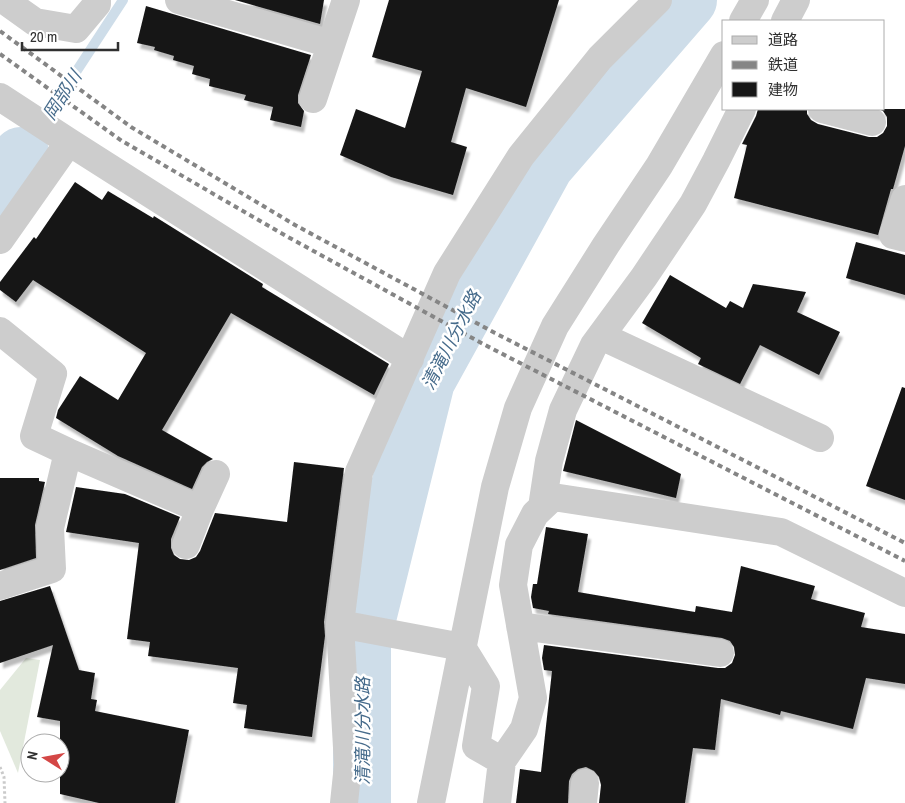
<svg xmlns="http://www.w3.org/2000/svg" width="905" height="803" font-family="'Archivo Narrow','Noto Sans JP',sans-serif">
<style>
.green{fill:#e2e9dd}
.lines{fill:none;stroke-linecap:round;stroke-linejoin:round}
.stream{stroke:#cedde9;stroke-width:10}
.river{stroke:#cedde9;stroke-width:58}
.building{fill:#171717;filter:url(#shadow)}
.path{stroke:#cacaca;stroke-width:3;stroke-dasharray:2.5 2.5;stroke-linecap:butt}
.minor{stroke:#cdcdcd;stroke-width:28}
.rail{stroke:#858585;stroke-width:4;stroke-dasharray:5 4;stroke-linecap:butt}
.labels{text-anchor:middle;dominant-baseline:central;stroke-width:5;stroke-linejoin:round;paint-order:stroke}
.water-label{font-size:18px;font-style:italic;fill:#466b8b;stroke:#fff}
</style>
<defs>
<filter id="shadow"><feDropShadow dx="3" dy="5.5" stdDeviation="1" flood-color="#0004"/></filter>
</defs>
<rect width="100%" height="100%" fill="#fff"/>
<path class="green" d="M 26,658 L 40,660 L 18,773 L 0,731 L 0,690 Z"/>
<g class="lines">
<path class="stream" d="M 21,156 L 123,0"/>
<path class="river" d="M 0,190 L 21,156
M 362,803 L 362,639 L 426,381 L 545,165 L 688,0"/>
</g>
<path class="building" d="M 235,0 L 324,0 L 320,24 Z
M 389,0 L 559,0 L 526,107 L 466,88 L 451,142 L 467,147 L 453,195 L 391,177 L 340,155 L 356,109 L 405,128 L 422,71 L 372,57 Z
M 146,6 L 311,55 L 298,95 L 298,103 L 304,111 L 301,127 L 270,120 L 273,107 L 244,100 L 246,95 L 209,86 L 210,79 L 192,74 L 194,66 L 173,60 L 174,56 L 154,50 L 155,47 L 137,43 Z
M 758,109 L 807,109 L 807,114 L 811,120 L 818,124 L 869,137 L 877,137 L 883,133 L 887,126 L 887,117 L 883,111 L 879,109 L 905,109 L 905,146 L 893,189 L 891,189 L 878,235 L 734,198 L 747,145 L 742,144 L 756,116 Z
M 75,182 L 102,200 L 108,191 L 153,218 L 154,216 L 263,284 L 262,287 L 389,364 L 374,395 L 231,313 L 162,430 L 213,459 L 207,462 L 202,467 L 192,489 L 118,456 L 56,418 L 58,410 L 80,376 L 118,400 L 146,353 L 33,280 L 16,302 L 0,290 L 0,282 L 34,237 L 36,239 Z
M 856,242 L 905,255 L 905,295 L 846,278 Z
M 670,275 L 726,308 L 730,301 L 743,308 L 753,284 L 806,292 L 797,312 L 840,332 L 819,375 L 760,345 L 740,384 L 698,364 L 701,358 L 642,323 Z
M 902,387 L 905,388 L 905,500 L 866,486 Z
M 576,420 L 681,474 L 676,498 L 563,471 Z
M 294,462 L 344,468 L 324,622 L 325,636 L 312,737 L 244,728 L 247,705 L 233,703 L 238,668 L 148,656 L 150,642 L 127,639 L 139,543 L 66,532 L 76,487 L 125,494 L 180,517 L 171,539 L 171,548 L 174,555 L 180,559 L 189,560 L 196,557 L 200,551 L 215,513 L 287,522 Z
M 0,478 L 39,478 L 39,481 L 45,482 L 35,525 L 36,558 L 0,570 Z
M 546,527 L 588,534 L 578,592 L 695,612 L 696,606 L 732,612 L 741,566 L 815,586 L 811,599 L 865,613 L 861,627 L 905,634 L 905,684 L 866,678 L 853,729 L 781,711 L 780,715 L 721,699 L 715,750 L 693,748 L 685,803 L 599,803 L 601,785 L 599,777 L 594,771 L 586,767 L 578,769 L 572,774 L 569,781 L 568,803 L 516,803 L 520,769 L 541,772 L 552,671 L 544,670 L 542,658 L 544,645 L 718,668 L 725,668 L 732,663 L 735,655 L 734,647 L 730,641 L 722,638 L 548,614 L 549,611 L 533,608 L 531,597 L 533,584 L 537,584 Z
M 50,586 L 79,670 L 95,673 L 91,699 L 97,700 L 95,711 L 189,730 L 175,803 L 99,803 L 60,794 L 60,721 L 37,717 L 53,645 L 0,663 L 0,601 Z"/>
<g class="lines">
<path class="path" d="M 0,767 L 4,777 L 5,803"/>
<path class="minor" d="M 4,0 L 35,22 L 76,29 L 97,4 L 97,0
M 179,0 L 331,44
M 743,21 L 755,0
M 785,21 L 796,0
M 0,97 L 69,142 L 410,359
M 313,99 L 346,0
M 822,109 L 872,122
M 905,199 L 893,235 L 905,238
M 0,240 L 69,142
M 0,331 L 53,374 L 34,436 L 68,452 L 200,509
M 601,336 L 820,438
M 542,507 L 549,461 L 563,410 L 594,345 L 644,277 L 693,204 L 716,161 L 742,109
M 186,545 L 200,509 L 216,474
M 0,586 L 52,569 L 50,528 L 68,452
M 340,624 L 462,647 L 486,686 L 476,746 L 502,761 L 497,803
M 520,626 L 720,653
M 502,761 L 524,729 L 533,698 L 513,585 L 519,545 L 535,514 L 553,497 L 781,532 L 905,593
M 344,803 L 348,765 L 340,624 L 359,472 L 447,273 L 521,156 L 600,58 L 658,0
M 431,803 L 495,487 L 518,408 L 555,326 L 606,245 L 659,166 L 724,55
M 583,803 L 585,783"/>
<path class="rail" d="M 0,31 L 131,127 L 295,225 L 495,333 L 905,543
M 0,54 L 122,141 L 288,237 L 485,345 L 905,561"/>
</g>
<g class="labels">
<g class="water-label">
<text transform="translate(62 95) rotate(-57)">岡部川</text>
<text transform="translate(451 340) rotate(-63)">清滝川分水路</text>
<text transform="translate(362 731) rotate(-90)">清滝川分水路</text>
</g>
</g>
<rect x="722" y="20" width="162" height="90" fill="#ffffff" stroke="#acacac"/>
<rect x="732" y="36" width="25" height="8" fill="#cdcdcd" stroke="#acacac"/>
<text x="768" y="45" font-size="15" fill="#303030">道路</text>
<rect x="732" y="61" width="25" height="8" fill="#858585" stroke="#acacac"/>
<text x="768" y="70" font-size="15" fill="#303030">鉄道</text>
<rect x="732" y="82" width="25" height="15" fill="#171717" stroke="#acacac"/>
<text x="768" y="95" font-size="15" fill="#303030">建物</text>
<g transform="translate(45 758) rotate(281)"><circle r="24" fill="#ffffff" stroke="#acacac"/>
<path d="M0-4L9 19L0 12L-9 19Z" fill="#d44746"/>
<text y="-8" font-size="14" font-weight="bold" text-anchor="middle" fill="#303030">N</text>
</g>
<path d="M22 42v8h96v-8" fill="none" stroke="#303030" stroke-width="2.5"/>
<text x="30" y="42" font-size="15" fill="#303030" stroke="#ffffff" stroke-width="4" paint-order="stroke">20 m</text>
</svg>
